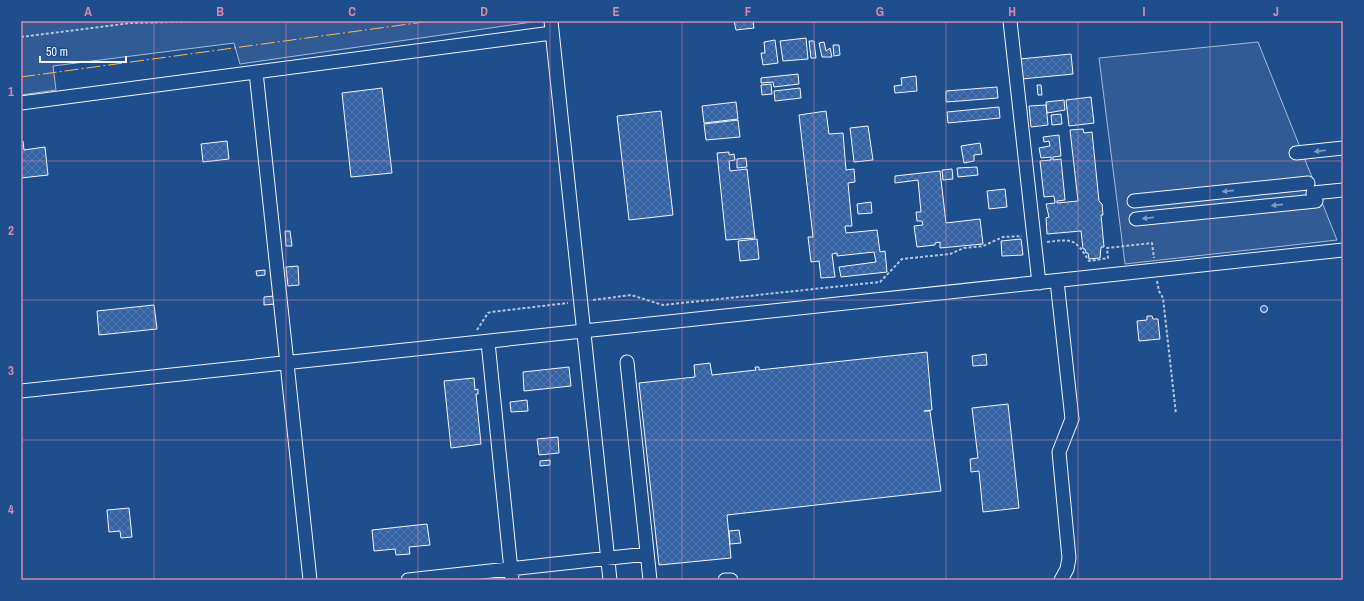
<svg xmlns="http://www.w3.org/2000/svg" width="1364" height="601" font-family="'Archivo Narrow',sans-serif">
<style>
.built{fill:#305b95;stroke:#a8bbd7}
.building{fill:url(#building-cross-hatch);stroke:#f2f6ff}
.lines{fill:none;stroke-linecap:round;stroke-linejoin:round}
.minor-casing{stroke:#f2f6ff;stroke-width:15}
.path{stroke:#b3c4dc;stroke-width:2;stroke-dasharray:3 2;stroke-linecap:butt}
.minor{stroke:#1f4e8c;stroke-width:13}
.power{stroke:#ffb74d;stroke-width:1;stroke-dasharray:14 3 2 3;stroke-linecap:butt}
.oneway{fill:#7e9ac0}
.grid{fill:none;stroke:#da87ad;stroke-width:1;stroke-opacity:0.55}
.neatline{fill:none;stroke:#da87ad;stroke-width:1.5}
.grid-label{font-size:13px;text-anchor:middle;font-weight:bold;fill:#da87ad}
</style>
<defs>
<pattern id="building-cross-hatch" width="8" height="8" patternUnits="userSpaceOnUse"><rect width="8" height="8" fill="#3563a3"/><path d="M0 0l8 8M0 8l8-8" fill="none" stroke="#537ab1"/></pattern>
</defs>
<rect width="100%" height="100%" fill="#1f4e8c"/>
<path class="built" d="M 21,21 L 539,21 L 240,64 L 234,43 L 53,66 L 56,90 L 21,95 Z
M 1258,42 L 1337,240 L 1125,264 L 1099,58 Z"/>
<path class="building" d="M 734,21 L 753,21 L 754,28 L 736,30 Z
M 806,38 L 808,59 L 783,61 L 780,41 Z
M 775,40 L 778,63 L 763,65 L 761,53 L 765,53 L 764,42 Z
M 809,41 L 814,41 L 816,58 L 811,58 Z
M 824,42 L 826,51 L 830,48 L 832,57 L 822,57 L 819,43 Z
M 833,45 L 839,45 L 840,55 L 834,56 Z
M 1071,54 L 1073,74 L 1022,79 L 1020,59 Z
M 798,74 L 799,84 L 774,87 L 773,82 L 761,83 L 761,78 Z
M 916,76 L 917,91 L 895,93 L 894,86 L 902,85 L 901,78 Z
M 771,84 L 772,94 L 762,95 L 761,85 Z
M 1037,85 L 1041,85 L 1042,95 L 1038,95 Z
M 997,87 L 998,98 L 946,102 L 946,91 Z
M 382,88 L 392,173 L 351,177 L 342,93 Z
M 800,88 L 801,98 L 775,101 L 774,91 Z
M 1091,97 L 1094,123 L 1069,126 L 1066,100 Z
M 1064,100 L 1065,110 L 1047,113 L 1046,102 Z
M 736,102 L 738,119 L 704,123 L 702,106 Z
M 1046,105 L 1048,125 L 1031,127 L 1029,106 Z
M 999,107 L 1000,118 L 948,123 L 947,112 Z
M 661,111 L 673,215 L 629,220 L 617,116 Z
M 826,111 L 829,134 L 843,133 L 846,170 L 854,169 L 855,182 L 848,183 L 852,226 L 845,226 L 846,233 L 877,230 L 880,252 L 885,251 L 887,272 L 841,277 L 839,267 L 876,262 L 874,252 L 837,256 L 837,253 L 832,254 L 835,277 L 821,278 L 819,261 L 811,262 L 808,237 L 813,237 L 799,115 Z
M 1061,114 L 1062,124 L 1052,125 L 1051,115 Z
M 738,120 L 740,137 L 706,140 L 704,124 Z
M 868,126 L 873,160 L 854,162 L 850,128 Z
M 1083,129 L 1084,133 L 1092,132 L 1099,201 L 1102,204 L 1103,215 L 1101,215 L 1104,247 L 1101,247 L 1100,258 L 1089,259 L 1088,253 L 1086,253 L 1085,249 L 1083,249 L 1081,231 L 1047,234 L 1046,218 L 1049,217 L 1046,204 L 1055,203 L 1054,196 L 1044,197 L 1040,161 L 1051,160 L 1051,157 L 1041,158 L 1039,148 L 1050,146 L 1049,141 L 1044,142 L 1043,137 L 1059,135 L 1061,156 L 1053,157 L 1053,160 L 1061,159 L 1065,200 L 1057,201 L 1057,203 L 1078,201 L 1070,130 Z
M 21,141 L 23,141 L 24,150 L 45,147 L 48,175 L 21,178 Z
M 227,141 L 229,159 L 203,162 L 201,144 Z
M 980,143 L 982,154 L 974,155 L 974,161 L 964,163 L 961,146 Z
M 729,152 L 729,155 L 734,154 L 735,160 L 729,161 L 730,171 L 747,169 L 755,238 L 726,240 L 717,153 Z
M 746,158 L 747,167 L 737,168 L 737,159 Z
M 977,167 L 978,175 L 958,177 L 957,168 Z
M 952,169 L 953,179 L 943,180 L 942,170 Z
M 940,171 L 946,223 L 980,219 L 983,244 L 940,248 L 940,242 L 935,243 L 935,245 L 917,247 L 914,226 L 923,225 L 922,221 L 917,221 L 916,212 L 921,212 L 918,180 L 895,183 L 895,176 Z
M 1005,189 L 1007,207 L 989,209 L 987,191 Z
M 871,202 L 872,213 L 858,214 L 857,204 Z
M 285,231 L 290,231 L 292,246 L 286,246 Z
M 757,239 L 759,259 L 740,261 L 738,241 Z
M 1021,239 L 1023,255 L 1002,256 L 1001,241 Z
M 298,266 L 299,285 L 288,286 L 286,267 Z
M 265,270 L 265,275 L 257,276 L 256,271 Z
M 274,296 L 275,304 L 264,305 L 264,297 Z
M 154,305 L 157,329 L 99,335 L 97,311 Z
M1260.5 309a3.5 3.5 0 1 1 7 0a3.5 3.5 0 1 1-7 0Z
M 1147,316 L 1152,316 L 1153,319 L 1158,319 L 1160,339 L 1139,341 L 1137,321 L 1147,320 Z
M 927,352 L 932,410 L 924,411 L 930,411 L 941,491 L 727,515 L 731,558 L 659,565 L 639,383 L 695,377 L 694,365 L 710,363 L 712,375 L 756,370 L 755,367 L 759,367 L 759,370 Z
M 986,354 L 987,365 L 973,366 L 972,356 Z
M 569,367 L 571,386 L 524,391 L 523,372 Z
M 474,378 L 475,390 L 478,389 L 478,394 L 476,394 L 481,444 L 451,448 L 444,381 Z
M 527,400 L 528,411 L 511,412 L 510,402 Z
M 1008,404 L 1019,508 L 983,512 L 979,471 L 971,472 L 970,459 L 978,458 L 972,408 Z
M 558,437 L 559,453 L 539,455 L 537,439 Z
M 550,460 L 550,465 L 540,466 L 540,461 Z
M 129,508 L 132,537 L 121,538 L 120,531 L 109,532 L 107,510 Z
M 427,524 L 430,545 L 409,547 L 410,554 L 396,555 L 395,549 L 374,551 L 372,530 Z
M 739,530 L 741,543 L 730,544 L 729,531 Z"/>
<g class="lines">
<defs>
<path id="minor" d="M 551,21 L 610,580
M 1010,21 L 1039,283
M 256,72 L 310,580
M 21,103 L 552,33
M 1296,153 L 1343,148
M 1313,193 L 1343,190
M 1134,201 L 1308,183
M 1136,219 L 1316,201
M 1057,281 L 1072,419 L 1059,452 L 1069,558 L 1067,569 L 1061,580
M 488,342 L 512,580
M 627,362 L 650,580
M 21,391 L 1343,250
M 408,580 L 647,554
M 725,580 L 731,580"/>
</defs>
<use href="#minor" class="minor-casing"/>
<path class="path" d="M 21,37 L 131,23 L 213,21
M 1047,242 C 1072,239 1075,238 1089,261 L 1108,258 L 1107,248 L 1152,243 L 1154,258
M 1157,281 L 1159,291 L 1163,298 L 1176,414
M 593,300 L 631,295 L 663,305 L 880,282 L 902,259 L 950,254 L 964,248 L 983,246 L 1003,237 L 1022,236
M 477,330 L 488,313 L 491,312 L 568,303"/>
<use href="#minor" class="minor"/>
<path class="power" d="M 21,77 L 431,21"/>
</g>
<defs><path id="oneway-solid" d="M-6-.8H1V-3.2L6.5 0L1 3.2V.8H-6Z"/></defs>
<g class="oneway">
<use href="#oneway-solid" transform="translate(1320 151) rotate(173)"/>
<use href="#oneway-solid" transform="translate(1228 191) rotate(174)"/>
<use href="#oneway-solid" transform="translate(1277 205) rotate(174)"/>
<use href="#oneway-solid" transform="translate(1148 218) rotate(174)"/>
</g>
<path class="grid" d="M 154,21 L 154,580M 286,21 L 286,580M 418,21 L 418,580M 550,21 L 550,580M 682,21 L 682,580M 814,21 L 814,580M 946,21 L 946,580M 1078,21 L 1078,580M 1210,21 L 1210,580M 21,161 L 1343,161M 21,300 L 1343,300M 21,440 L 1343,440"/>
<rect width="1364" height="601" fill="none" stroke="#1f4e8c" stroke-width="44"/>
<path d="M40 56v6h86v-6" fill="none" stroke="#f2f6ff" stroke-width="2"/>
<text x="46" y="56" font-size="12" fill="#f2f6ff" stroke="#1f4e8c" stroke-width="3" paint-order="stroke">50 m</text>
<rect x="22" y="22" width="1320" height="557" class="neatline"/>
<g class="grid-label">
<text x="88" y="16">A</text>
<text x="220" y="16">B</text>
<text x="352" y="16">C</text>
<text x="484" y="16">D</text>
<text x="616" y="16">E</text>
<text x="748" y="16">F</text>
<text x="880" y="16">G</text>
<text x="1012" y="16">H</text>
<text x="1144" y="16">I</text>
<text x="1276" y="16">J</text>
<text x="11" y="96">1</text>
<text x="11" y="235">2</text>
<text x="11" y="375">3</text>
<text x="11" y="514">4</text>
</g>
</svg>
